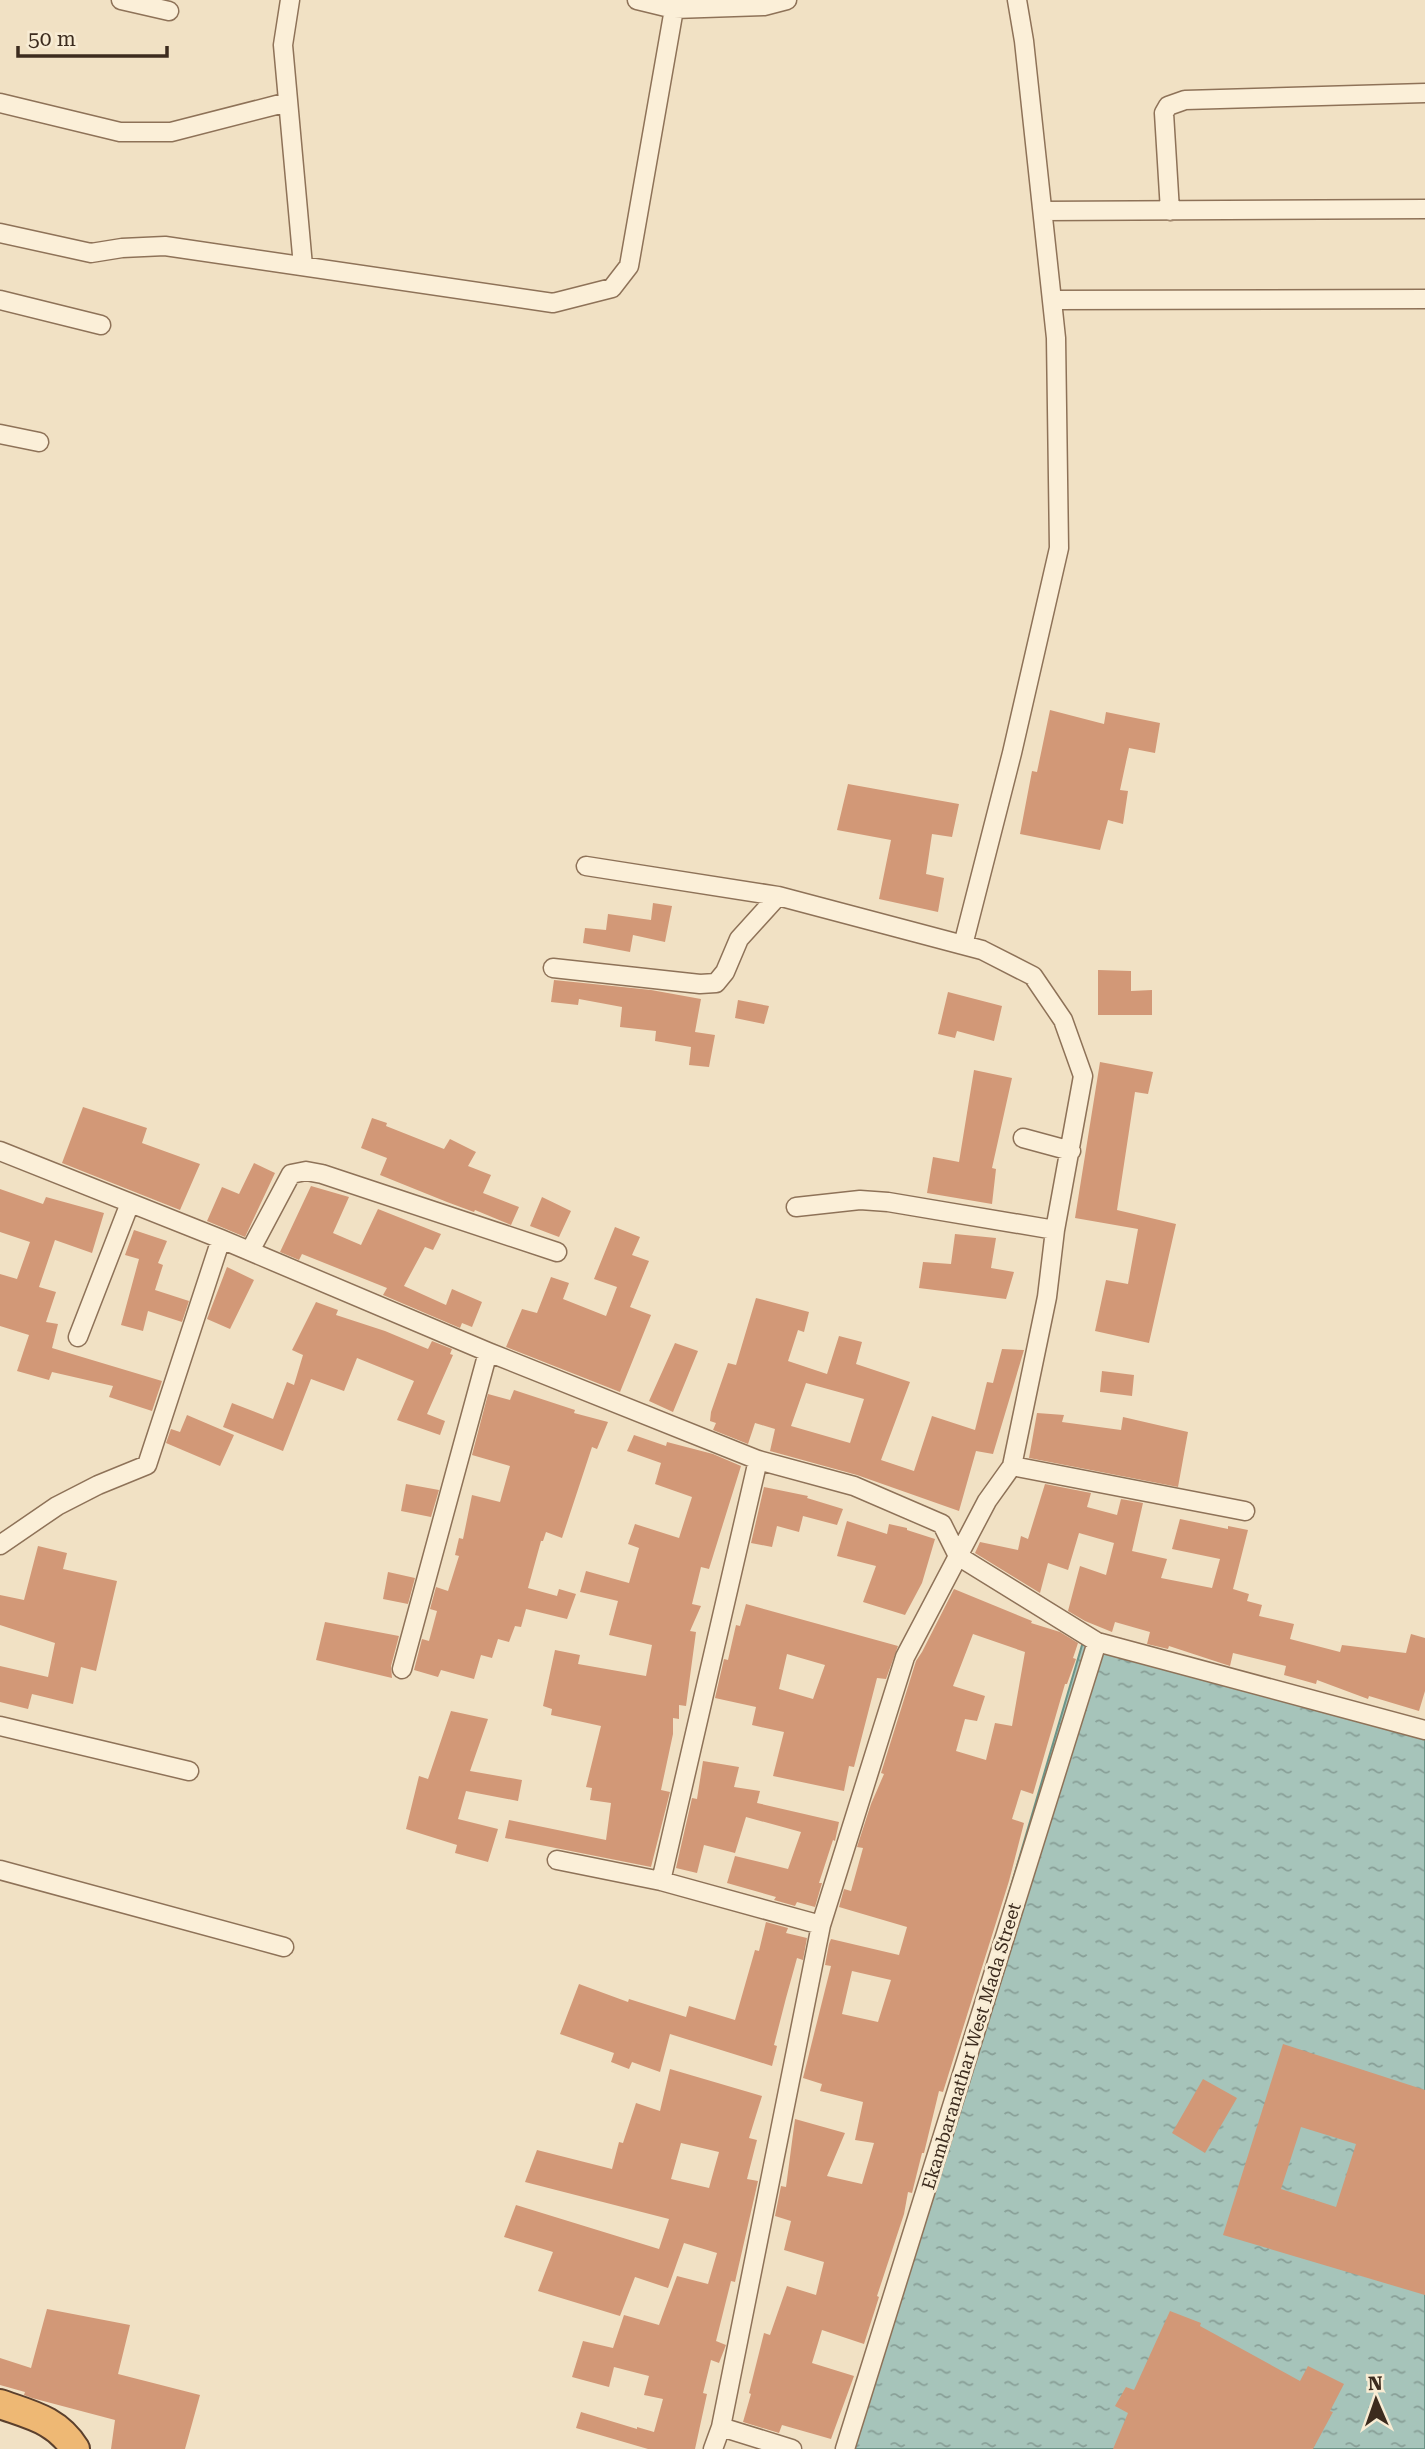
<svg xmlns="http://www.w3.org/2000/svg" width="1425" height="2449" font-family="'Roboto Serif',serif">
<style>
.water{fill:url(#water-ripples);stroke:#6c9487;stroke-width:2}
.building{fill:#d29877;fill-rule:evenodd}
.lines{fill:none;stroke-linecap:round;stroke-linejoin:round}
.minor-casing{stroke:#8e7258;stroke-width:21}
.trunk-casing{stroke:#5b402d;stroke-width:32}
.minor{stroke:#fbefd8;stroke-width:18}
.trunk{stroke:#eeb874;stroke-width:28}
.labels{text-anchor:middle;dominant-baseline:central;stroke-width:6;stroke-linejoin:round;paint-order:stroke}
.street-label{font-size:18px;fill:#3c2b1e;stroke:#f8ecd4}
</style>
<defs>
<pattern id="water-ripples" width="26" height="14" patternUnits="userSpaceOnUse" patternTransform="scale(1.75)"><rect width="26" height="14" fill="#a6c4ba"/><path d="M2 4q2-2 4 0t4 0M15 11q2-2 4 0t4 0" fill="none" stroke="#889f97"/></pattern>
</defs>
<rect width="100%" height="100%" fill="#f1e1c4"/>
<path class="water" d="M 1085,1635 L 1425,1735 L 1425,2449 L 845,2449 Z"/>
<path class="building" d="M 1050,710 L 1104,724 L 1106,712 L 1160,723 L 1155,753 L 1129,748 L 1120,790 L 1128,791 L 1123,824 L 1108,820 L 1100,850 L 1020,834 L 1032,771 L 1037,772 Z
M 848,784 L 959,804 L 952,837 L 932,834 L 926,874 L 944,878 L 938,912 L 879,899 L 891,840 L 837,830 Z
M 653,903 L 672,906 L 665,942 L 633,935 L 630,952 L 583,943 L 585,928 L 606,930 L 608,914 L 651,920 Z
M 1098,970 L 1131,971 L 1131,991 L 1152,990 L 1152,1015 L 1098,1015 Z
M 554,980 L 651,990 L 701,999 L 695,1032 L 715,1035 L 709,1067 L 689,1065 L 691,1047 L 655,1041 L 656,1031 L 620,1027 L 622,1007 L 579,999 L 578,1005 L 551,1002 Z
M 948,992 L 1002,1006 L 994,1041 L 957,1031 L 955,1038 L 938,1034 Z
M 738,1000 L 769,1006 L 764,1024 L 735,1018 Z
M 1100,1062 L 1153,1072 L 1148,1094 L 1135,1092 L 1117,1210 L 1176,1224 L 1149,1343 L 1095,1331 L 1106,1280 L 1128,1284 L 1138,1229 L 1075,1218 Z
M 974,1070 L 1012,1078 L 992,1168 L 996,1169 L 992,1204 L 927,1193 L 933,1157 L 959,1162 Z
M 83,1107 L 147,1128 L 142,1143 L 200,1164 L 180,1210 L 62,1163 Z
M 372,1118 L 387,1123 L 386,1126 L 444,1149 L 450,1139 L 476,1152 L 468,1166 L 491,1175 L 483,1193 L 519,1207 L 511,1225 L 475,1210 L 474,1212 L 447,1202 L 380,1175 L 387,1158 L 361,1148 Z
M 254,1163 L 275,1173 L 245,1237 L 207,1221 L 222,1187 L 239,1194 Z
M 311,1186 L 349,1197 L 333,1233 L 361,1245 L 378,1209 L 441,1234 L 433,1250 L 425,1247 L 404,1286 L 446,1305 L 452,1289 L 482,1302 L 472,1327 L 462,1323 L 460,1328 L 383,1295 L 387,1288 L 302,1254 L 299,1260 L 280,1252 Z
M 0,1189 L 43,1204 L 46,1197 L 104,1213 L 92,1253 L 55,1240 L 39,1287 L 56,1292 L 46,1322 L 58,1324 L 52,1348 L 162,1381 L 152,1411 L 109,1397 L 113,1386 L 52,1372 L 49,1380 L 17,1371 L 29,1335 L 0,1326 L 0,1274 L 17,1279 L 30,1242 L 0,1232 Z
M 542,1197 L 571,1211 L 559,1237 L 530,1226 Z
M 615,1227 L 640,1237 L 632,1255 L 649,1261 L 630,1307 L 651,1315 L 620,1392 L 506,1347 L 522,1309 L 537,1313 L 551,1277 L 569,1283 L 563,1299 L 606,1316 L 617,1287 L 594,1279 Z
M 134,1230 L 167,1241 L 158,1263 L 163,1265 L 155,1290 L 189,1301 L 182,1322 L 148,1311 L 143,1331 L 121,1325 L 139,1259 L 125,1255 Z
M 955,1234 L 996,1238 L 991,1268 L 1014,1272 L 1006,1299 L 919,1288 L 923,1262 L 951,1264 Z
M 227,1267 L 254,1280 L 230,1329 L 207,1319 Z
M 756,1298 L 809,1312 L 804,1332 L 798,1330 L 788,1361 L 827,1374 L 839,1336 L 862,1342 L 856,1364 L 910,1382 L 881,1460 L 914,1471 L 932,1416 L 975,1430 L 987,1382 L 993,1383 L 1002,1349 L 1024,1350 L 993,1454 L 976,1451 L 959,1511 L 857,1475 L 770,1451 L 775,1429 L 755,1423 L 748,1444 L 713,1430 L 716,1423 L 710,1421 L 711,1412 L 728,1363 L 736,1365 ZM 806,1383 L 864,1399 L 850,1443 L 791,1426 Z
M 316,1302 L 338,1310 L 336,1315 L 385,1331 L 428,1349 L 432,1341 L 452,1349 L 450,1354 L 453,1355 L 427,1414 L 445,1421 L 440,1435 L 397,1420 L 414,1381 L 357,1358 L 344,1391 L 311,1379 L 283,1451 L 223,1427 L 232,1403 L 273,1419 L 287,1382 L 294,1385 L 303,1355 L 292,1350 Z
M 675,1343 L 698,1351 L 673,1412 L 649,1401 Z
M 1102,1371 L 1134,1375 L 1132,1396 L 1100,1392 Z
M 514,1390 L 575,1410 L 574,1413 L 608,1422 L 597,1449 L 592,1447 L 562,1538 L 546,1532 L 543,1541 L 541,1541 L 528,1588 L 557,1596 L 559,1589 L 576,1594 L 567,1619 L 526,1609 L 521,1627 L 515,1626 L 509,1642 L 498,1639 L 492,1658 L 481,1655 L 474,1679 L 441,1670 L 438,1677 L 414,1670 L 422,1639 L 429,1641 L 437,1611 L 430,1609 L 436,1587 L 448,1591 L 459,1556 L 455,1555 L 459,1538 L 463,1539 L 472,1495 L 500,1502 L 510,1466 L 472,1455 L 488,1394 L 510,1400 Z
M 1037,1413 L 1064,1415 L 1062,1422 L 1121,1430 L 1123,1417 L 1188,1432 L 1178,1487 L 1029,1458 Z
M 187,1415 L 234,1435 L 220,1466 L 166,1443 L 171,1429 L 180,1432 Z
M 634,1435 L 666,1446 L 667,1442 L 713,1454 L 741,1466 L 709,1569 L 701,1567 L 692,1604 L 701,1606 L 690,1631 L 696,1632 L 686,1706 L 679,1705 L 679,1719 L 673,1718 L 673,1734 L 661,1790 L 670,1792 L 651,1867 L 505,1838 L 509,1820 L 606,1840 L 611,1803 L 590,1800 L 592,1788 L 586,1787 L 601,1726 L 551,1715 L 552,1709 L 543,1706 L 555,1650 L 580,1655 L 578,1664 L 646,1676 L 652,1645 L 609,1635 L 618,1601 L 580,1592 L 586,1571 L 629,1583 L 639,1548 L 628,1544 L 635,1524 L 679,1538 L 692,1497 L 655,1484 L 661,1463 L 627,1451 Z
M 406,1484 L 439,1490 L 431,1517 L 401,1511 Z
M 1045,1484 L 1091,1493 L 1087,1507 L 1117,1515 L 1121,1499 L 1143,1503 L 1132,1551 L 1167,1559 L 1161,1578 L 1212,1588 L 1220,1559 L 1172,1549 L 1180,1519 L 1228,1529 L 1228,1526 L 1248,1530 L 1233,1589 L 1249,1594 L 1247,1601 L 1262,1605 L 1259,1616 L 1294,1624 L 1290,1639 L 1340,1652 L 1342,1645 L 1406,1653 L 1411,1634 L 1425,1638 L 1425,1691 L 1419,1711 L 1369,1696 L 1368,1699 L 1317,1680 L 1316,1684 L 1284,1675 L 1286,1666 L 1233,1653 L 1230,1666 L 1169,1646 L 1168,1649 L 1147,1644 L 1150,1632 L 1115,1622 L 1112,1632 L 1085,1621 L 1068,1611 L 1080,1566 L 1106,1575 L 1114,1543 L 1079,1533 L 1068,1570 L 1048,1563 L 1040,1593 L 975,1553 L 980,1542 L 1018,1550 L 1021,1536 L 1028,1539 Z
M 764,1487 L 808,1496 L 807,1498 L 843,1509 L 837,1525 L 803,1516 L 799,1532 L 777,1526 L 772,1547 L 751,1543 Z
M 847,1521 L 887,1534 L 889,1524 L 907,1528 L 907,1530 L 935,1539 L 922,1583 L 905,1615 L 863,1602 L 876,1566 L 837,1556 Z
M 38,1546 L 67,1553 L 63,1569 L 117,1581 L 96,1671 L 81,1667 L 73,1704 L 32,1694 L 28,1709 L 0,1702 L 0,1666 L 48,1677 L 55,1643 L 0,1625 L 0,1595 L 24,1600 Z
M 388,1572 L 415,1578 L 408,1604 L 383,1599 Z
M 954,1589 L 1032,1621 L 1031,1623 L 1060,1632 L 1078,1643 L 1073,1658 L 1076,1659 L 1067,1684 L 1065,1684 L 1033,1794 L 1021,1790 L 1012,1819 L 1024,1823 L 1009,1881 L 943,2092 L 939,2091 L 924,2153 L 922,2153 L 912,2193 L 908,2192 L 904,2214 L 877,2296 L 879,2297 L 864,2344 L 822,2330 L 812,2363 L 854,2376 L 831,2439 L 782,2425 L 779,2433 L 743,2422 L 751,2394 L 749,2393 L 764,2333 L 770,2335 L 787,2286 L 816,2295 L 824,2262 L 784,2250 L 791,2221 L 775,2216 L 781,2186 L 786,2187 L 795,2119 L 845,2133 L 827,2176 L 862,2184 L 874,2143 L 855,2140 L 863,2102 L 820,2091 L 822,2084 L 803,2078 L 831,1966 L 825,1965 L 829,1944 L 831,1939 L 899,1955 L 907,1927 L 839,1907 L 844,1889 L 851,1891 L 863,1848 L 857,1847 L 871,1804 L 884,1774 L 881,1773 L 916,1661 L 922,1652 ZM 973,1634 L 1025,1652 L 1012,1726 L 995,1723 L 986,1760 L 956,1751 L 965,1719 L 977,1721 L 985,1696 L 953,1686 ZM 852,1971 L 891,1980 L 878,2022 L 842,2014 Z
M 746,1604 L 898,1646 L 886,1679 L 877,1678 L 854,1767 L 849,1766 L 844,1791 L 773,1776 L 784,1732 L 752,1725 L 756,1707 L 715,1698 L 724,1659 L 728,1660 L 736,1625 L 740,1626 ZM 787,1654 L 825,1665 L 813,1699 L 779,1689 Z
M 325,1622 L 399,1636 L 391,1666 L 392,1678 L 316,1660 Z
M 451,1711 L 488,1719 L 470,1771 L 522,1780 L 518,1801 L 466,1791 L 458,1819 L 498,1829 L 488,1862 L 455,1853 L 457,1845 L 406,1829 L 419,1776 L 428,1779 Z
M 703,1761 L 739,1767 L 734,1787 L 760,1791 L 757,1803 L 839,1822 L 835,1841 L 833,1840 L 819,1883 L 822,1883 L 815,1907 L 797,1902 L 795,1906 L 774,1900 L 776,1897 L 727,1883 L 735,1856 L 788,1869 L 801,1832 L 746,1817 L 735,1853 L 704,1845 L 697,1873 L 676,1868 L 692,1798 L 697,1799 Z
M 766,1922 L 788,1928 L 786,1933 L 807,1938 L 803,1960 L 797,1958 L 786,1998 L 774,2045 L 777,2046 L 772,2066 L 670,2034 L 660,2072 L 632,2062 L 629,2069 L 611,2062 L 614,2053 L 560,2034 L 579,1984 L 628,2002 L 629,1999 L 686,2017 L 689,2006 L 735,2020 L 755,1950 L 759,1951 Z
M 1283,2044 L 1425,2090 L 1425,2295 L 1223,2235 ZM 1301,2127 L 1356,2144 L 1336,2207 L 1281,2189 Z
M 670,2069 L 762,2096 L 749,2138 L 757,2140 L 747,2179 L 758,2181 L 735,2282 L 731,2281 L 716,2341 L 726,2345 L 719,2363 L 711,2360 L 703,2393 L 707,2394 L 695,2449 L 648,2449 L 576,2428 L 581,2412 L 637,2429 L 637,2427 L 654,2432 L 663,2399 L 644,2395 L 649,2376 L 614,2367 L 609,2387 L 572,2377 L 583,2341 L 613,2348 L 624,2315 L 659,2325 L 677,2276 L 708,2284 L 717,2253 L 684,2243 L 668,2288 L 635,2277 L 620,2316 L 538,2291 L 553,2252 L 504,2237 L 516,2205 L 659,2249 L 669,2219 L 525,2182 L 537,2150 L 612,2169 L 619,2142 L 623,2143 L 636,2103 L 660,2111 ZM 681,2143 L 719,2152 L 709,2188 L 671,2179 Z
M 1203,2079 L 1237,2098 L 1205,2153 L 1172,2133 Z
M 47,2309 L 130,2325 L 118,2374 L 200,2395 L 185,2449 L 111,2449 L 115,2420 L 32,2398 L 24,2395 L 25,2392 L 0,2385 L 0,2358 L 31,2368 Z
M 1170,2311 L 1201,2323 L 1200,2326 L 1300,2381 L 1308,2366 L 1344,2384 L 1330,2411 L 1333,2412 L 1313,2449 L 1113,2449 L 1128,2413 L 1115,2406 L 1126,2387 L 1134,2390 Z"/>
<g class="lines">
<defs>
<path id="minor" d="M 121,0 L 169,11
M 290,0 L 283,45 L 303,266
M 637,0 L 674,9
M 0,103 L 120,132 L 171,132 L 288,102
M 1043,211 L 1425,209
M 1170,211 L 1164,113 L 1168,106 L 1185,100 L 1425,93
M 0,233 L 91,253 L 122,248 L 165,246 L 553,303 L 612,288 L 629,266 L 674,9 L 764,6 L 787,0
M 0,300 L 101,325
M 1052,300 L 1425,299
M 0,434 L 39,442
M 586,866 L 778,896
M 553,968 L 700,984 L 716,983 L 725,972 L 739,939 L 778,896 L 963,945
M 1023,1138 L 1071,1151
M 0,1151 L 221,1239 L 488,1352 L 758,1460 L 854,1486 L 942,1524 L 958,1556 L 1097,1642 L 1425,1730
M 796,1207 L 860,1200 L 888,1202 L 1055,1230
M 250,1251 L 291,1174 L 306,1171 L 322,1174 L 557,1252
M 78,1337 L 130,1203
M 1012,1466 L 1245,1511
M 0,1545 L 57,1506 L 98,1485 L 147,1465 L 221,1239
M 402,1669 L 488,1352
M 0,1726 L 189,1771
M 557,1860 L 661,1881 L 821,1925
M 0,1870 L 284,1947
M 661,1881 L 758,1460
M 721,2427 L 792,2449
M 713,2449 L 721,2427 L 821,1925 L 905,1657 L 987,1501 L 1012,1466 L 1047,1297 L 1055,1230 L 1083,1076 L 1063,1020 L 1033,976 L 982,950 L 963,945 L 1012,753 L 1059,548 L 1056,338 L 1024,41 L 1017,0
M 845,2449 L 1097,1642"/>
<path id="trunk" d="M 0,2404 C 31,2415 57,2420 75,2449"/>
</defs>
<use href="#minor" class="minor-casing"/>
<use href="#trunk" class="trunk-casing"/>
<use href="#minor" class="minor"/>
<use href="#trunk" class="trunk"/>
</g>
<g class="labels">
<g class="street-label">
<text transform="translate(971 2046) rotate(-73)">Ekambaranathar West Mada Street</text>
</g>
</g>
<g transform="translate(1376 2400) rotate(358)" stroke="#f8ecd4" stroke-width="5" paint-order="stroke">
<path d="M0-5L12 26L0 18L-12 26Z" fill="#3c2b1e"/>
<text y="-10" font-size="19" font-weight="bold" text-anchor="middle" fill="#3c2b1e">N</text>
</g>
<path d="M18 46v10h149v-10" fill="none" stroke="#3c2b1e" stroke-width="3.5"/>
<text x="28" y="46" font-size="21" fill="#3c2b1e" stroke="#f8ecd4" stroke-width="5" paint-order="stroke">50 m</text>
</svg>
